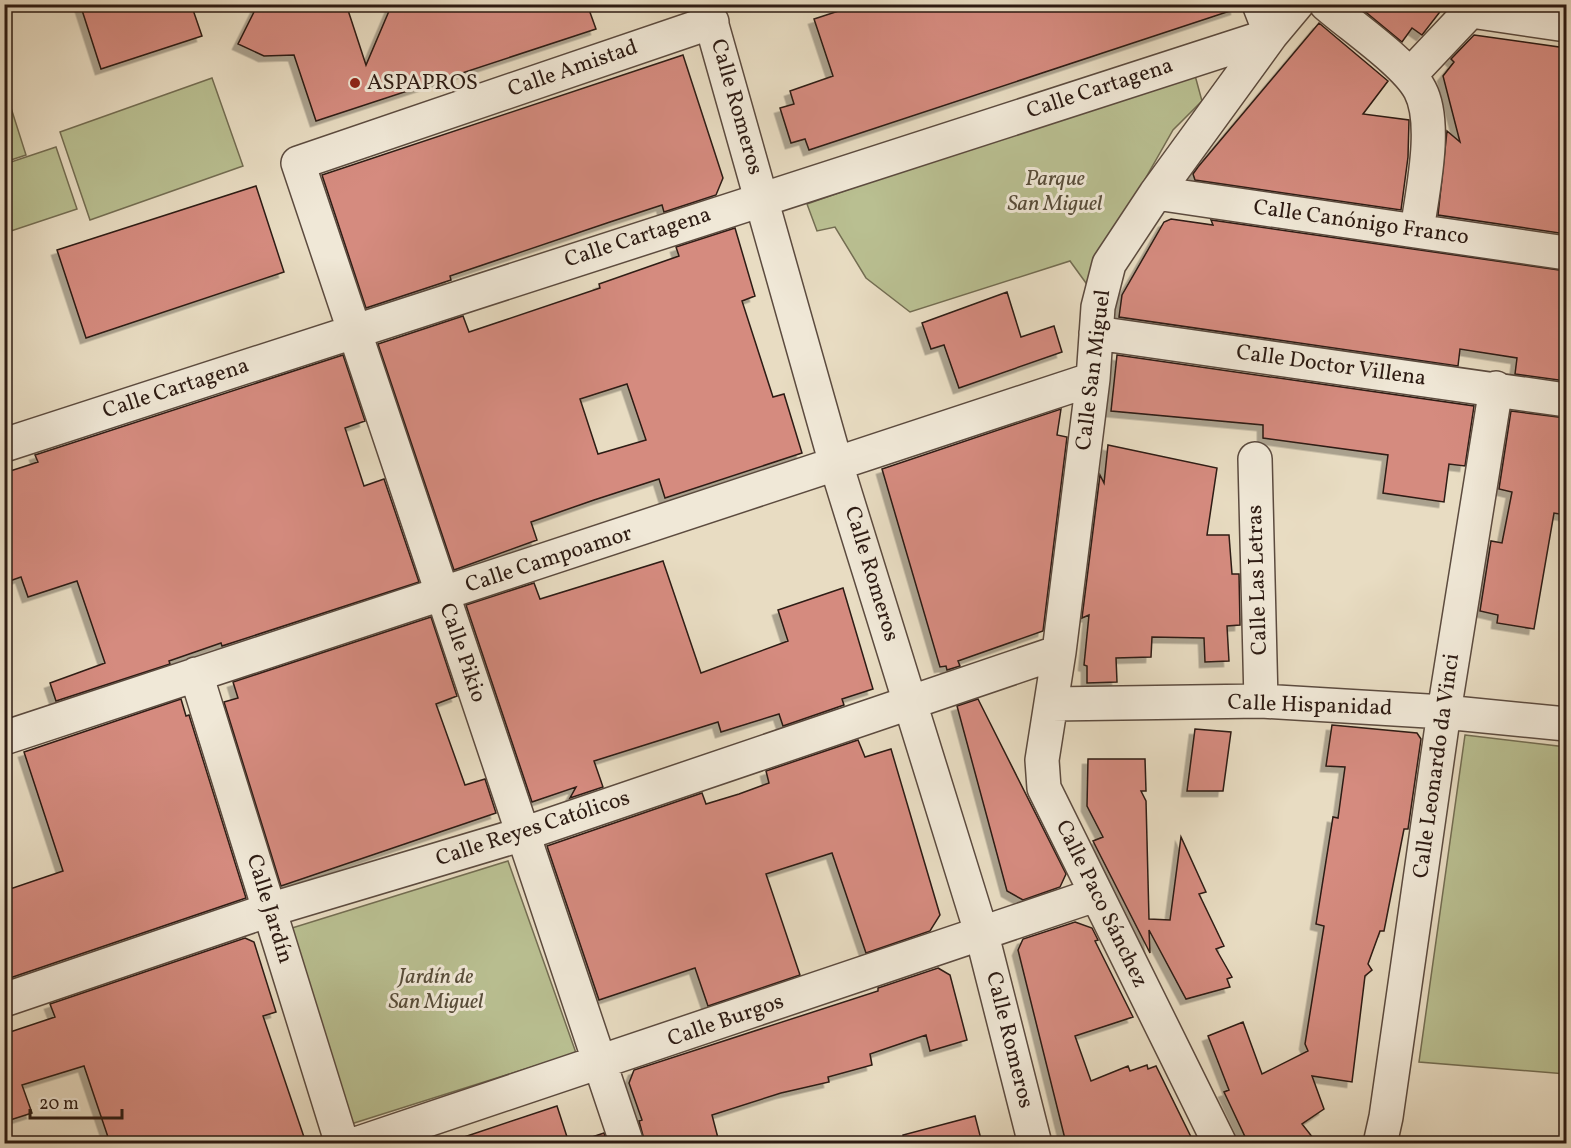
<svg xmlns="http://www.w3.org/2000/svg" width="1571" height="1148" font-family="Vollkorn,serif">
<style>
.green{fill:#b9bf91;stroke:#736d52;stroke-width:1.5}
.building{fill:#d58b7f;stroke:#2d1b13;stroke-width:1.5;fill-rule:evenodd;filter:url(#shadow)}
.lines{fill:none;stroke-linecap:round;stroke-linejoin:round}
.street-casing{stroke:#5c4b3f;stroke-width:36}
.street{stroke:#f0e8d7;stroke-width:33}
.poi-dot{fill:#8f2418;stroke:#f0e8d7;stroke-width:2}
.labels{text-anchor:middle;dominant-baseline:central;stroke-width:6;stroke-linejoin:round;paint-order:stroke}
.street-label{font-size:22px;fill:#2d1b13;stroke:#f0e8d7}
.poi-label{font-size:22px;fill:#2d1b13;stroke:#f0e8d7;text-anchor:start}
.park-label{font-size:22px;font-style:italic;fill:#574c39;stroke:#f0e8d7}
</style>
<defs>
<filter id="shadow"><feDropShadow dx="-5.5" dy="5.5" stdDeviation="0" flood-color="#0004"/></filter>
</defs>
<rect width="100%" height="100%" fill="#e8dcc2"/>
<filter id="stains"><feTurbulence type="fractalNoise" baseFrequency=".00333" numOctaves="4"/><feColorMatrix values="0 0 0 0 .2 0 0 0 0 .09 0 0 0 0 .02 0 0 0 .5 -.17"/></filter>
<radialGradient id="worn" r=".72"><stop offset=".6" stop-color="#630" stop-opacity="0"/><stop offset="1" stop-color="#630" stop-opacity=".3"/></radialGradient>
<path class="green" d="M 1193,68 L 1202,101 L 1173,130 L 1086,283 L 1070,261 L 910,312 L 866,278 L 835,227 L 817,231 L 807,204 Z
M 212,78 L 243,166 L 90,220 L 60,132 Z
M 5,89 L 26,155 L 5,162 L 4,162 Z
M 56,147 L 77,209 L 5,233 L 5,164 Z
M 1465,735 L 1566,747 L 1566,1074 L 1419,1062 Z
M 508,861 L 576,1053 L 351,1124 L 292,928 Z"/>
<path class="building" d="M 80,4 L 191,4 L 202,36 L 101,69 Z
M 258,4 L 346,4 L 366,65 L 392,4 L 587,4 L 596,29 L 316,121 L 294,55 L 264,56 L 238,44 Z
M 860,4 L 1235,4 L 1236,9 L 809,150 L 805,139 L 791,143 L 780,108 L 794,104 L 790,91 L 833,76 L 814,19 Z
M 1356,4 L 1446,4 L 1422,35 L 1412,28 L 1402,42 Z
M 1319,23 L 1388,81 L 1363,114 L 1409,120 L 1408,157 L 1401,210 L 1195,180 L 1193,174 L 1198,167 Z
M 1474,35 L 1566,48 L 1566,234 L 1438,215 L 1447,131 L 1460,142 L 1443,76 L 1454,62 L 1451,59 Z
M 683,55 L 723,178 L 716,195 L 664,212 L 662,205 L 610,222 L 450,276 L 451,280 L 366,308 L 322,175 Z
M 256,186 L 284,272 L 86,338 L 57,250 Z
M 1171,219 L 1213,225 L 1211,220 L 1566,271 L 1566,381 L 1515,374 L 1517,358 L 1460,349 L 1458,366 L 1119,317 L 1122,295 L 1164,222 Z
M 735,228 L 755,296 L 742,301 L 773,397 L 784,394 L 802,453 L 665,498 L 659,479 L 594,500 L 531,522 L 537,540 L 454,570 L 378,344 L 463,316 L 469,332 L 502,321 L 600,288 L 599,284 L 679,256 L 676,247 ZM 627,384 L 646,440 L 598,454 L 580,399 Z
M 1007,292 L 1021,337 L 1054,326 L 1062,352 L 959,388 L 944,345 L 931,349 L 922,323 Z
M 343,355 L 365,421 L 345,428 L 364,486 L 384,479 L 419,582 L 222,646 L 221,643 L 169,661 L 170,664 L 56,701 L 50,683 L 105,663 L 77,581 L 28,597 L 21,577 L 4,583 L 4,473 L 38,462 L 35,455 Z
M 1117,355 L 1474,406 L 1465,466 L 1449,464 L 1444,502 L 1383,493 L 1388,455 L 1263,438 L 1263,425 L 1111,411 Z
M 1061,409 L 1057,435 L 1067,437 L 1043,631 L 958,661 L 960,666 L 947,670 L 946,666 L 940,667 L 882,469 Z
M 1511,411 L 1566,418 L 1566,515 L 1554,513 L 1534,629 L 1497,623 L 1498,615 L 1480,611 L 1491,541 L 1502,543 L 1512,492 L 1499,489 Z
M 1108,445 L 1217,468 L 1207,535 L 1229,535 L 1232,574 L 1239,574 L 1240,625 L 1227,626 L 1229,661 L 1205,662 L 1204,638 L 1152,637 L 1151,657 L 1116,658 L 1117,682 L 1087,683 L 1087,666 L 1084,665 L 1089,615 L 1082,618 L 1100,475 L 1104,483 Z
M 663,561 L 701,673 L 788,641 L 778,610 L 843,588 L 873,689 L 842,699 L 844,705 L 783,726 L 779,714 L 721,732 L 718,722 L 594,761 L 603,787 L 570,798 L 576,787 L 532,802 L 466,605 L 534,583 L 540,599 Z
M 431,617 L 457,696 L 436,704 L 465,785 L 485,779 L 496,813 L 281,886 L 224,702 L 238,698 L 233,682 Z
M 181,699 L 186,716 L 189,715 L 246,898 L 4,980 L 4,891 L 63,871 L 24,752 Z
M 978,699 L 1066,874 L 1060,887 L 1023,900 L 1007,891 L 957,706 Z
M 1332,725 L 1417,733 L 1421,739 L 1408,829 L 1404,829 L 1384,931 L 1380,931 L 1368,964 L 1372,970 L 1365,976 L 1352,1082 L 1312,1076 L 1324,1109 L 1302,1124 L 1317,1143 L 1248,1143 L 1224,1092 L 1229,1090 L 1208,1036 L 1243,1022 L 1262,1074 L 1308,1051 L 1305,1044 L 1324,926 L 1316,924 L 1333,817 L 1338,818 L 1345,767 L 1326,766 Z
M 1195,729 L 1231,732 L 1223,791 L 1187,791 Z
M 858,740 L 865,757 L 891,749 L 940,915 L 930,931 L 866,953 L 832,853 L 766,874 L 800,975 L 708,1006 L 695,968 L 599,1000 L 547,846 L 702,793 L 706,804 L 739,794 L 769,783 L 766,771 Z
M 1088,759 L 1145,759 L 1146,791 L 1141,791 L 1146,801 L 1149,919 L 1170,920 L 1181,837 L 1206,892 L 1199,894 L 1224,946 L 1216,949 L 1232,977 L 1227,979 L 1230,987 L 1186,999 L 1149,930 L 1150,953 L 1093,841 L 1103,837 L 1087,806 Z
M 1075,922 L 1092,928 L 1098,940 L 1095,941 L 1133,1017 L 1075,1036 L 1091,1081 L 1128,1066 L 1130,1071 L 1147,1065 L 1148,1069 L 1156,1066 L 1194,1143 L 1066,1143 L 1018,950 L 1023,939 Z
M 245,938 L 254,942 L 276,1012 L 263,1016 L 306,1143 L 110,1143 L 84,1066 L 22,1085 L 32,1113 L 4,1122 L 4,1034 L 55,1017 L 50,1004 Z
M 938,968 L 950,975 L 967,1040 L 930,1051 L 926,1035 L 870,1054 L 872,1065 L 828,1077 L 829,1082 L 781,1093 L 712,1115 L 718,1138 L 700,1143 L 645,1143 L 639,1121 L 642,1120 L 629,1083 L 634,1070 L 878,991 L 878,988 Z
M 557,1106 L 569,1143 L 459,1143 L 458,1139 Z
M 975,1116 L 982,1143 L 904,1143 L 903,1135 Z
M 604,1133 L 607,1143 L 587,1143 L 586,1139 Z"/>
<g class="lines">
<defs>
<path id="street" d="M 706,4 L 836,464 L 982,935 L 1035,1144
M 1326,4 C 1351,26 1406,63 1420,90 C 1438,124 1422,193 1417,231
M 1471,11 L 1566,25
M 1410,75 L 1477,4
M 1156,193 L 1566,253
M 1096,333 L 1566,400
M 4,445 L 1271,35 L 1259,4
M 1255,459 L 1261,701
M 196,674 L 342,1144
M 1052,704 L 1261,701 L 1444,712 L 1566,724
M 4,738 L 1093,379
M 4,1000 L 269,910 L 523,834 L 1059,652
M 356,1144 L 1095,895
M 627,1144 L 298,163 L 712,22
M 1220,1144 L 1044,788 L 1042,760 L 1059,652 L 1093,379 L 1098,307 L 1109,264 L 1156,193 L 1271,35 L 1297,4
M 1380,1144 L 1386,1117 L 1444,712 L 1496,388"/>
</defs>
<use href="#street" class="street-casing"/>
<use href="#street" class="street"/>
</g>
<circle class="poi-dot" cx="355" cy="83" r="6"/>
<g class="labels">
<g class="street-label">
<text transform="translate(573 69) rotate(-19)">Calle Amistad</text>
<text transform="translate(1100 89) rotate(-18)">Calle Cartagena</text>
<text transform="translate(736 107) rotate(74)">Calle Romeros</text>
<text transform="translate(1361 223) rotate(8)">Calle Canónigo Franco</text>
<text transform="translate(638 238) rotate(-18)">Calle Cartagena</text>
<text transform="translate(1331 366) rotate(8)">Calle Doctor Villena</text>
<text transform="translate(1094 370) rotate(-83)">Calle San Miguel</text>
<text transform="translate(176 389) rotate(-18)">Calle Cartagena</text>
<text transform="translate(549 560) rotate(-18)">Calle Campoamor</text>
<text transform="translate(871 574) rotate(73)">Calle Romeros</text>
<text transform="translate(1258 580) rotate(-92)">Calle Las Letras</text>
<text transform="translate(462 653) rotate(71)">Calle Pikio</text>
<text transform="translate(1310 706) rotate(2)">Calle Hispanidad</text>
<text transform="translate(1437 766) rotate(-82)">Calle Leonardo da Vinci</text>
<text transform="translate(533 829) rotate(-18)">Calle Reyes Católicos</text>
<text transform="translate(1101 904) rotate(64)">Calle Paco Sánchez</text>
<text transform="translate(269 909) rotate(73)">Calle Jardín</text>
<text transform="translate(726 1021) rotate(-19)">Calle Burgos</text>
<text transform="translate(1009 1040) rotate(76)">Calle Romeros</text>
</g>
<g class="poi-label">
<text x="367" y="83">ASPAPROS</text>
</g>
<g class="park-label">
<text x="1055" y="179">Parque<tspan x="1055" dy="25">San Miguel</tspan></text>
<text x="436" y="977">Jardín de<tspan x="436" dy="25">San Miguel</tspan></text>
</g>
</g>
<rect width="1571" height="1148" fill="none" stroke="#e8dcc2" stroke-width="24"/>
<rect x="6" y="6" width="1559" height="1136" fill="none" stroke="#2d1b13" stroke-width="3"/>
<rect x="12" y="12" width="1547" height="1124" fill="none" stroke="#2d1b13" stroke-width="1.5"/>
<path d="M30 1109v9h92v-9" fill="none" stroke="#2d1b13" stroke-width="3"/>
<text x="39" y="1109" font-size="18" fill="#2d1b13" stroke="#f0e8d7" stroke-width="4.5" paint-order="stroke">20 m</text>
<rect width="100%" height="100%" filter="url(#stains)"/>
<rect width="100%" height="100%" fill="url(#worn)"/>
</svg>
